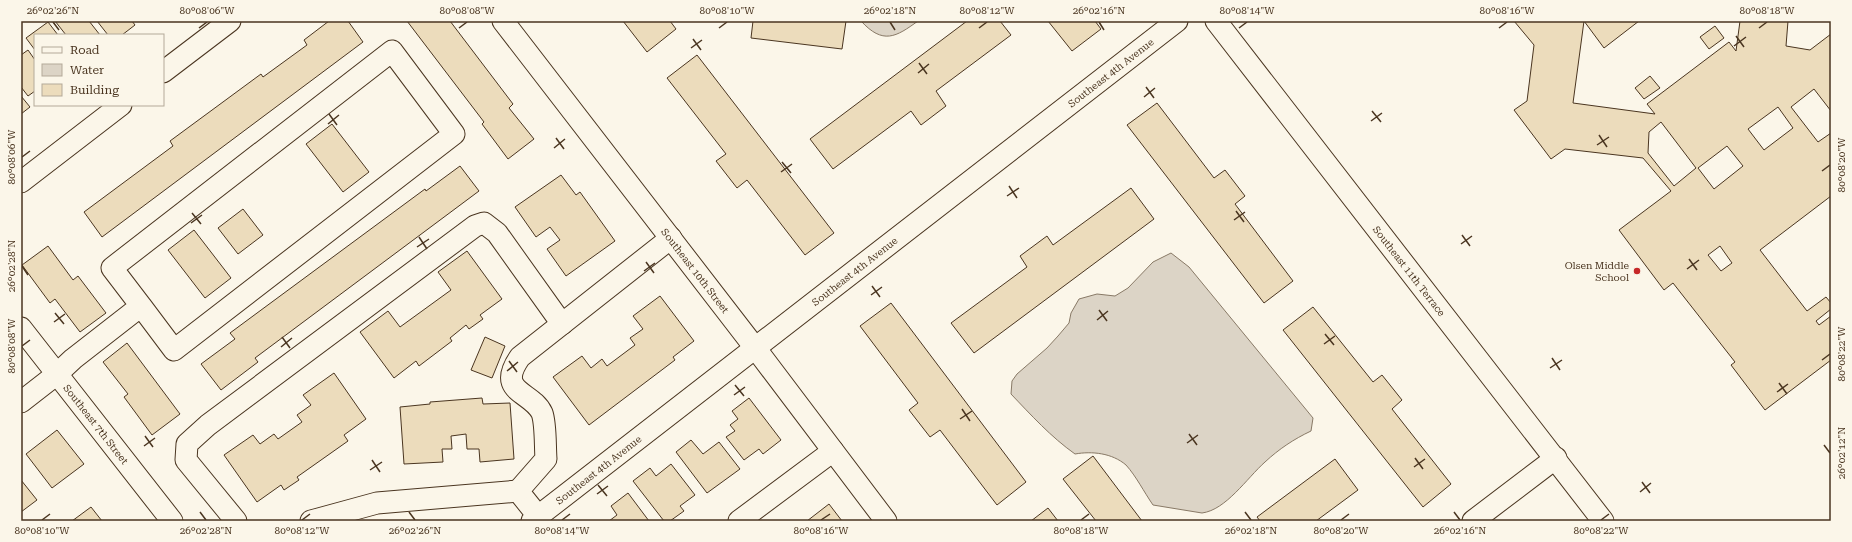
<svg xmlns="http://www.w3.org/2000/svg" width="1852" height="542" font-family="'Roboto Serif',serif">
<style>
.water{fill:#dcd4c6;stroke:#887966}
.building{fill:#ecdcbc;stroke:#4a3520;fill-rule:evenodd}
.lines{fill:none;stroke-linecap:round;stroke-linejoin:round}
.minor-casing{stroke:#4a3520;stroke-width:23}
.minor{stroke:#fbf6e9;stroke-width:21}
.ticks{fill:none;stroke:#4a3520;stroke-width:1.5}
.poi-dot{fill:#c62828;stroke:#fbf6e9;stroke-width:1.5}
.labels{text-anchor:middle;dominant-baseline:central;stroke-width:3;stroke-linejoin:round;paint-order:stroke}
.street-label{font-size:10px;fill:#4a3520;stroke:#fbf6e9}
.poi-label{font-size:10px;fill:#4a3520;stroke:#fbf6e9;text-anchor:end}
.neatline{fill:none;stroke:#4a3520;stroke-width:1.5}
.ticks-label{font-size:10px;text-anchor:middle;fill:#4a3520}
</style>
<rect width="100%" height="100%" fill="#fbf6e9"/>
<path class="water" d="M 861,21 L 918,21 C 896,37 883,45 861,21 Z
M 1171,253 L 1189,267 L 1313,418 L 1311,431 C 1294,439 1279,449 1265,462 C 1247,478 1226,510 1202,513 L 1153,505 C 1144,492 1136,476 1126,465 C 1112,453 1092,451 1075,454 C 1051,437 1031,415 1011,394 L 1012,381 L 1017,374 L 1047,348 L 1058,336 L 1069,323 L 1071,313 L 1079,299 L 1097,294 L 1115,296 L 1128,288 L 1153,262 Z"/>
<path class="building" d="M 55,21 L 89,21 L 100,35 L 66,35 Z
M 97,21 L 132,21 L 135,25 L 122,35 L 108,35 Z
M 329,21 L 348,21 L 363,42 L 102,237 L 84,212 L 173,146 L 170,141 L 261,74 L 263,77 L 307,45 L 304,40 Z
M 407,21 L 450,21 L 513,104 L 509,108 L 534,139 L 508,159 L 482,124 L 484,122 Z
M 623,21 L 670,21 L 676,29 L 647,52 Z
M 753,21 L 846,21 L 842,49 L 751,38 Z
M 967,21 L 1000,21 L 1011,35 L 936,91 L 946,106 L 921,125 L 911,111 L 833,169 L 810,139 Z
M 1048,21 L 1095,21 L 1101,29 L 1072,51 Z
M 1514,21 L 1639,21 L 1604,48 L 1584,21 L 1573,103 L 1655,114 L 1647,104 L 1729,42 L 1736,51 L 1740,21 L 1788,21 L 1786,46 L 1810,50 L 1831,34 L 1831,111 L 1814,89 L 1791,107 L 1818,142 L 1831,133 L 1831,196 L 1760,250 L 1807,311 L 1826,297 L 1831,303 L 1831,309 L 1816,321 L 1819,325 L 1831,316 L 1831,360 L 1765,410 L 1731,365 L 1735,362 L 1673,283 L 1664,290 L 1619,230 L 1671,191 L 1643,158 L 1565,149 L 1551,159 L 1514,110 L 1527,101 L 1534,45 ZM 1778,107 L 1793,128 L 1764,150 L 1748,129 ZM 1661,122 L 1696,168 L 1674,186 L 1648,153 L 1649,132 ZM 1727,146 L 1743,166 L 1714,189 L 1698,168 ZM 1720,246 L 1732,263 L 1721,271 L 1708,255 Z
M 48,22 L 58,35 L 35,35 L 35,50 L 26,38 Z
M 1715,26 L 1724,38 L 1709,49 L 1700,37 Z
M 28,50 L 35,60 L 35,91 L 28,96 L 21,87 L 21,55 Z
M 697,55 L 834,233 L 805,255 L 747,180 L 737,188 L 716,161 L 726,154 L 667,78 Z
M 1650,76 L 1660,88 L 1644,99 L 1635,88 Z
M 21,96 L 30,107 L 21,114 Z
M 1157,103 L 1214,178 L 1225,170 L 1245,196 L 1235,204 L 1293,281 L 1264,303 L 1127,125 Z
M 332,124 L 369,172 L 343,192 L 306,144 Z
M 460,166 L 479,191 L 255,358 L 258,362 L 221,390 L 201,364 L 235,339 L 230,333 L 425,189 L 426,191 Z
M 561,175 L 576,195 L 580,192 L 615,241 L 566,276 L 547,249 L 560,240 L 550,227 L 536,237 L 515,207 Z
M 1131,188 L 1154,219 L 974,353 L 951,323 L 1027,267 L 1020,256 L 1047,236 L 1053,245 Z
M 243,209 L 263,235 L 238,254 L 218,228 Z
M 194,230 L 231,278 L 205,298 L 168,250 Z
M 48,246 L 73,280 L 78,276 L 106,313 L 80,332 L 55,299 L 50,303 L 22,265 Z
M 467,251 L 502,299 L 480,315 L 483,319 L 469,329 L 466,325 L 450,338 L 452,341 L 419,366 L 416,361 L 394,378 L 360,332 L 388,311 L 400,327 L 451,290 L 438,272 Z
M 660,296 L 694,341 L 673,357 L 675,360 L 589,425 L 553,377 L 582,356 L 591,368 L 602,359 L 607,366 L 635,345 L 630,338 L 643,329 L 633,316 Z
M 891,303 L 1026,482 L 997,505 L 940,430 L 930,437 L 909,410 L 918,403 L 860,326 Z
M 1313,307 L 1373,382 L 1382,375 L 1402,400 L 1392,409 L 1451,484 L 1423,507 L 1283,330 Z
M 485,337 L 505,346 L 492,378 L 471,370 Z
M 127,343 L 180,414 L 152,435 L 124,397 L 128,394 L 103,362 Z
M 334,373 L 366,419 L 344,435 L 348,441 L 297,477 L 299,480 L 284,490 L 281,485 L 257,502 L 224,455 L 253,435 L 260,444 L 274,434 L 278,439 L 302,422 L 297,415 L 311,405 L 303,395 Z
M 482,398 L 483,404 L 510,403 L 514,459 L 480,462 L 479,449 L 467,449 L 466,434 L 451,436 L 452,449 L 442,449 L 443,462 L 404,464 L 400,407 L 430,404 L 430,402 Z
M 749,398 L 781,440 L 763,454 L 759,449 L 744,460 L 726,437 L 735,431 L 730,425 L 738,419 L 732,411 Z
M 57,430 L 84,464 L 52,488 L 26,454 Z
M 691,440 L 703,454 L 719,442 L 740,469 L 707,493 L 676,452 Z
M 1093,456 L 1142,521 L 1096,521 L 1063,479 Z
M 1335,459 L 1358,490 L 1316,521 L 1260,521 L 1257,517 Z
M 671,464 L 695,495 L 680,506 L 684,511 L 670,521 L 664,521 L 633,481 L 650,468 L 656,476 Z
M 21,480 L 37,500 L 21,512 Z
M 628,493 L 649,521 L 609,521 L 617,515 L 611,506 Z
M 829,504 L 842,521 L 807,521 Z
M 91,507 L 102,521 L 72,521 Z
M 1048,508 L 1058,521 L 1031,521 Z"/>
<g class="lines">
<defs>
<g id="minor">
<path id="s1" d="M 503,21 L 756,349 L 886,521"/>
<path id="s2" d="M 1216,21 L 1603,521"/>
<path d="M 163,72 L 230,21"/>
<path d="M 21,182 L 121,105"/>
<path id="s3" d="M 21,328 L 172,521"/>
<path d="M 21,402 L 57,374 L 73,359 L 141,306 L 112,268 L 392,51 L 454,134 L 174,350 L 141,306"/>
<path d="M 538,516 L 518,491 L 546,459 C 545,446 546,424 542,413 C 532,391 495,393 520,357 L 671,238"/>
<path d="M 236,521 L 186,460 L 187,444 L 208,425 L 475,226 L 484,223 L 497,233 L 562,324"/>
<path d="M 311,521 L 377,503 L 518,491"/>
<path id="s4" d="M 532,521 L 1177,21"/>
<path d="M 739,521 L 833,451"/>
<path d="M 1473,521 L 1556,458"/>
</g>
</defs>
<use href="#minor" class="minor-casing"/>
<use href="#minor" class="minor"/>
</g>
<path class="ticks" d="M 53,22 L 59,30M 890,22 L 895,30M 1099,22 L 1104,30M 199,28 L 207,22M 459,28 L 467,22M 719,28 L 727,22M 979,28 L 987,22M 1239,28 L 1247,22M 1499,28 L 1507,22M 1759,28 L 1767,22M 1736,36 L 1744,47M 693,39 L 701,50M 1734,46 L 1746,37M 691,48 L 702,40M 919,63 L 927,74M 918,73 L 929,64M 1146,87 L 1154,98M 1144,97 L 1155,88M 1372,111 L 1381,122M 329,114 L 337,125M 1371,121 L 1382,113M 328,124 L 339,115M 1599,135 L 1607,147M 556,138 L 564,149M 1597,145 L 1609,137M 554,148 L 565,139M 22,157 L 30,151M 782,162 L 791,173M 1822,171 L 1830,165M 781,172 L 792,164M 1009,186 L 1017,198M 1007,196 L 1019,188M 1236,211 L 1244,222M 192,213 L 201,224M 1234,220 L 1245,212M 191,223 L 202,215M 1462,235 L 1470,246M 419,237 L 427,249M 1461,244 L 1472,236M 417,247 L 429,239M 1689,259 L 1697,270M 646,262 L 654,273M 22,266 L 28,275M 1687,269 L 1699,260M 644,271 L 655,263M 872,286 L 880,297M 871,295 L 882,287M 1099,310 L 1107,321M 55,313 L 64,324M 1097,320 L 1108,311M 54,322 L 65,314M 1325,334 L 1334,345M 282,337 L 290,348M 1324,344 L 1335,336M 22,346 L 30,340M 281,347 L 292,338M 1552,358 L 1560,370M 1822,360 L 1830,354M 509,361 L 517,372M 1550,368 L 1562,360M 507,371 L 518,362M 1779,383 L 1787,394M 735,385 L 744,396M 1777,392 L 1788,384M 734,395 L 745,387M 962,409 L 970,421M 960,419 L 972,411M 1189,434 L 1197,445M 145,436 L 153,447M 1187,443 L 1198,435M 1824,445 L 1830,453M 144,446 L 155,438M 1415,458 L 1423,469M 372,460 L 380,472M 1414,467 L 1425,459M 370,470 L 382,462M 1642,482 L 1650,493M 598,485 L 607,496M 1640,492 L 1651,483M 597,494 L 608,486M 200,512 L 206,520M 409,512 L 415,520M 1245,512 L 1251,520M 1454,512 L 1460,520M 42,520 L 50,514M 302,520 L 310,514M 562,520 L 570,514M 821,520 L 830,514M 1081,520 L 1089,514M 1341,520 L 1349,514M 1601,520 L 1609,514"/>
<circle class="poi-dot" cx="1637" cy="271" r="4"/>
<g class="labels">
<g class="street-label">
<text stroke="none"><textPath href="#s4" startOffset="732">Southeast 4th Avenue</textPath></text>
<text stroke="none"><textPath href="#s1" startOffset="315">Southeast 10th Street</textPath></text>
<text stroke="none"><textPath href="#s2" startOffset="316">Southeast 11th Terrace</textPath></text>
<text stroke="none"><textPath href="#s4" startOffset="408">Southeast 4th Avenue</textPath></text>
<text stroke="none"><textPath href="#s3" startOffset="122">Southeast 7th Street</textPath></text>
<text stroke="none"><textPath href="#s4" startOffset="84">Southeast 4th Avenue</textPath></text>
</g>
<g class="poi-label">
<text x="1629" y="265">Olsen Middle<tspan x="1629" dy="12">School</tspan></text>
</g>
</g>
<rect width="1852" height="542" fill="none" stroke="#fbf6e9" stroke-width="44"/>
<rect x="34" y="34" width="130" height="72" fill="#fbf6e9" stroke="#b4a999"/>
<rect x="42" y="47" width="20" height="6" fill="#fbf6e9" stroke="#b4a999"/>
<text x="70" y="54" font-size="12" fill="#4a3520">Road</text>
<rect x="42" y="64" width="20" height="12" fill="#dcd4c6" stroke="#b4a999"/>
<text x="70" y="74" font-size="12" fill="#4a3520">Water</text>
<rect x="42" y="84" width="20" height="12" fill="#ecdcbc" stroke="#b4a999"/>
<text x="70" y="94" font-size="12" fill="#4a3520">Building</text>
<rect x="22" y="22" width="1808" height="498" class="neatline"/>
<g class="ticks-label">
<text x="53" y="14">26°02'26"N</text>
<text x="207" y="14">80°08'06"W</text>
<text x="467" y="14">80°08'08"W</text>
<text x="727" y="14">80°08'10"W</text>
<text x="890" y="14">26°02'18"N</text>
<text x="987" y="14">80°08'12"W</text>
<text x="1099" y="14">26°02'16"N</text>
<text x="1247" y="14">80°08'14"W</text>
<text x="1507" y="14">80°08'16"W</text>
<text x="1767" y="14">80°08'18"W</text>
<text transform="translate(11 157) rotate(-90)" y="4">80°08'06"W</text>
<text transform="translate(1841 165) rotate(-90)" y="4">80°08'20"W</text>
<text transform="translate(11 266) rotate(-90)" y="4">26°02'28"N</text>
<text transform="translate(11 346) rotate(-90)" y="4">80°08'08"W</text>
<text transform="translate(1841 354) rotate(-90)" y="4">80°08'22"W</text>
<text transform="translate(1841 453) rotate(-90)" y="4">26°02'12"N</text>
<text x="42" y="534">80°08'10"W</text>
<text x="206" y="534">26°02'28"N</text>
<text x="302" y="534">80°08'12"W</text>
<text x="415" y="534">26°02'26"N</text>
<text x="562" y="534">80°08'14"W</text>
<text x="821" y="534">80°08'16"W</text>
<text x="1081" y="534">80°08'18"W</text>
<text x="1251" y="534">26°02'18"N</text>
<text x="1341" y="534">80°08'20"W</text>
<text x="1460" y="534">26°02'16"N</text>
<text x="1601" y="534">80°08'22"W</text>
</g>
</svg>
